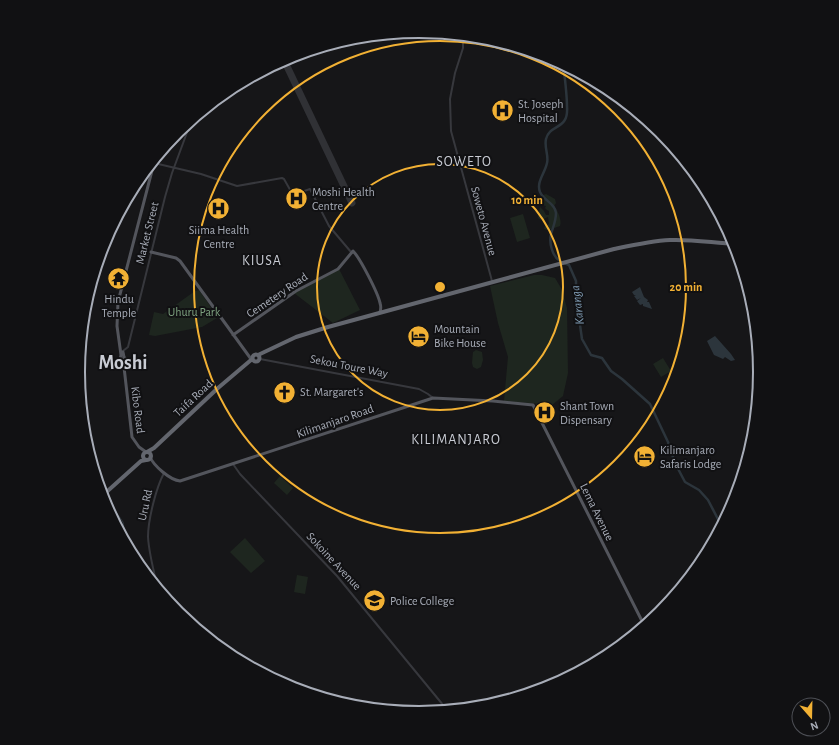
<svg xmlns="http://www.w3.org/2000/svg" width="839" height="745" font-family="'Alegreya Sans',sans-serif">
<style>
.green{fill:#1e261f}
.water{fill:#2c353c}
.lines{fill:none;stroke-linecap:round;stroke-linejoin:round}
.stream{stroke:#2c353c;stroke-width:1}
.river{stroke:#2c353c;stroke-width:2.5}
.runway{stroke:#303135;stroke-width:7}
.minor{stroke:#37383d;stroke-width:2}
.major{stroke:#53555c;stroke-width:3}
.highway{stroke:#63666e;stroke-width:4}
.ring{fill:none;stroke:#f2b134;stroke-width:2}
.labels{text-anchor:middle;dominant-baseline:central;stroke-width:4;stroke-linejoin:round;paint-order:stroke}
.poi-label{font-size:12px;fill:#a8adb8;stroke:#111113;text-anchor:start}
.street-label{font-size:12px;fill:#a8adb8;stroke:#111113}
.park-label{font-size:12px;fill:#7fa381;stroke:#111113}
.water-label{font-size:13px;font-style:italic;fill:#7f9bb3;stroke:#111113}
.quarter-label{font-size:14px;letter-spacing:1px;fill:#c9ccd4;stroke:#111113}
.town-label{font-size:20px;font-weight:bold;fill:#c9ccd4;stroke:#111113}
.rim{fill:none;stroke:#a8adb8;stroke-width:2}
.centre{fill:#f2b134;stroke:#111113;stroke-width:2}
.ring-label{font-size:12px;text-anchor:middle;font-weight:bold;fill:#f2b134;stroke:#111113;stroke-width:4;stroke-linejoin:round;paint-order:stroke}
</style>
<rect width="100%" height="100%" fill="#161618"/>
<path class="green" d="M 546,194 L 555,199 L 556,203 L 554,206 C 558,211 562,220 560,226 L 548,230 L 544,229 L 545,226 L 549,224 L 548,217 L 541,220 L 538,218 L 540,207 L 544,211 L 546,215 L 549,215 L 549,211 L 547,210 L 545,208 L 546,206 L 542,205 L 540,200 L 537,201 L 536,198 Z
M 523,214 L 530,238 L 517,242 L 510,218 Z
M 339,269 L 360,310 L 333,323 L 294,293 Z
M 534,275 L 542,275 L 555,278 L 561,288 L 567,308 L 568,373 L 563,396 L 552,405 L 504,401 L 508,357 L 498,323 L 490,286 Z
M 199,290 L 217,316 L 217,318 L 202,327 L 155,336 L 149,335 L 154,312 L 163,314 L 195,291 Z
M 476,350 L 482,352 L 483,360 L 481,367 L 477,369 L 473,367 L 472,363 L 473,352 Z
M 663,358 L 671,371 L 661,377 L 653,364 Z
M 280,476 L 293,488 L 287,495 L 274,483 Z
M 245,538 L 265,561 L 251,573 L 230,552 Z
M 297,575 L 308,577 L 305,594 L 294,592 Z"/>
<path class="water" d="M 640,287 L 644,297 L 648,300 L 647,302 L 649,302 L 652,309 L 643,306 L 643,304 L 640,305 L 637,301 L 641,298 L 637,300 L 634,296 L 636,295 L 634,295 L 632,292 Z
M 715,336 L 731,354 L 735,360 L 731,361 L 725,357 L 723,359 L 714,355 L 707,341 Z"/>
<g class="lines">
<path class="stream" d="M 90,456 L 98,473
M 99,475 L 106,490
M 107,493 L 114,509 L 123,522 L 127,544"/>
<path class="river" d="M 532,52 C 533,66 556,59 563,70 C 565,72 567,101 567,106 C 569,131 550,123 546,139 C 544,147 549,156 547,163 C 545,173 536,182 540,192 C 544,201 555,203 556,213 C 556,221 553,227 551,234 C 549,243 552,256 560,261 C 563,263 566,264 569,265 L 576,281 L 576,297 L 580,308 L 580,325 L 582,339 L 591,355 L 602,358 L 611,371 L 622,379 L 650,404 L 668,442 L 675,463 L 685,482 L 699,490 L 708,500 L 720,523 L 721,529"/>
<path class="runway" d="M 284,60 L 352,203
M 220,99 L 291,56"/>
<path class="minor" d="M 463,35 L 463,48 L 455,73 L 450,99 L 451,131 L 492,281
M 154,163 L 201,174 L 237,186 L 282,178 L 284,179 L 293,195 L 310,189 L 329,226 L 351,252
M 123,351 L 128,347 L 165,197 L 172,173 L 192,119
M 260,359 L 419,389 L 428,394 L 433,398
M 233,464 L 240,474 L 259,494 L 337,576 L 448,711
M 158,589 C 154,572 149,554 148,537 C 148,520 156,488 164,473"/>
<path class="major" d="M 151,252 L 176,258 L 180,261 L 251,359
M 233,335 L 296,291 L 338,269 L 353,251 C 360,258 378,293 380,303 C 381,306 381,309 380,312
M 123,352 L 124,357 L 126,359
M119.5 363a4.5 4.5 0 1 1 9 0a4.5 4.5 0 1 1-9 0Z
M 120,360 L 121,355 L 117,326 L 118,302 L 155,159
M 124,367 L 132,437 L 139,447 L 146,452
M 150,457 C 154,466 170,480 180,481 L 433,398 L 493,401 L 533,405 L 645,627"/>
<path class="highway" d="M252.5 358a3.5 3.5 0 1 1 7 0a3.5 3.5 0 1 1-7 0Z
M 258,355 L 296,337 L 328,327 L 614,249 C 633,245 651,241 670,240 C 692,239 714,243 736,244
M 147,452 L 154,448 L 218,388 L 251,360
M143 456a4 4 0 1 1 8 0a4 4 0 1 1-8 0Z
M 102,496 L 141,461 L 146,460"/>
</g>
<g class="ring">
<circle cx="440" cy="287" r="123"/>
<circle cx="440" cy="287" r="246"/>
</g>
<defs>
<symbol id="hospital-disc" viewBox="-11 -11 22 22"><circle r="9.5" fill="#f2b134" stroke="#111113"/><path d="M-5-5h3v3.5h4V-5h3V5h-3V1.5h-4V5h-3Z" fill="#111"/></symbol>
<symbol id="temple-disc" viewBox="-11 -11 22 22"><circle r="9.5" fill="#f2b134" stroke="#111113"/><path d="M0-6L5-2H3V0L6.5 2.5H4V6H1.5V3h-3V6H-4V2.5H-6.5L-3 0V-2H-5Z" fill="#111"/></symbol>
<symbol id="hotel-disc" viewBox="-11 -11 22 22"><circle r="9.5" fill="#f2b134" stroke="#111113"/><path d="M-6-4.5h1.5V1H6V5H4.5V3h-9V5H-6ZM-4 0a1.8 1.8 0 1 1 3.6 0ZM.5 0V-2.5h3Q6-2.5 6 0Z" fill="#111"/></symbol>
<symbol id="church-disc" viewBox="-11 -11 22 22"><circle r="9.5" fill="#f2b134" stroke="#111113"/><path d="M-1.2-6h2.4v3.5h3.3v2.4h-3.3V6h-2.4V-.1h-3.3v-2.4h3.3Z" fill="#111"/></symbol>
<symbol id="university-disc" viewBox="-11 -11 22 22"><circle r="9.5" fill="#f2b134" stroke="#111113"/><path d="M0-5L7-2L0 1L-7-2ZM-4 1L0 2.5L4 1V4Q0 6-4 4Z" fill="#111"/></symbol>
</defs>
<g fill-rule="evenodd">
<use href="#hospital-disc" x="490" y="98" width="25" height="25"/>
<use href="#hospital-disc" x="284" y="186" width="25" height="25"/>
<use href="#hospital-disc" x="206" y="196" width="25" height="25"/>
<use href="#temple-disc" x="106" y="266" width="25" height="25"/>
<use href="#hotel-disc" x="406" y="324" width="25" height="25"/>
<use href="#church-disc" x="272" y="380" width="25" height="25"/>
<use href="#hospital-disc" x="532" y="400" width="25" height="25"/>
<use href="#hotel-disc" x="632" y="444" width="25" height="25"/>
<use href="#university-disc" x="362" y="588" width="25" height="25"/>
</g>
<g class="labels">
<g class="poi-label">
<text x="518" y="104">St. Joseph<tspan x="518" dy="14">Hospital</tspan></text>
<text x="312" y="192">Moshi Health<tspan x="312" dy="14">Centre</tspan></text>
<text x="219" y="230" text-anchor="middle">Siima Health<tspan x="219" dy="14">Centre</tspan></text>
<text x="119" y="299" text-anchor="middle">Hindu<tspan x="119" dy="14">Temple</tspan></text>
<text x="434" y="329">Mountain<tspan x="434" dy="14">Bike House</tspan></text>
<text x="300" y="392">St. Margaret's</text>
<text x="560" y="406">Shant Town<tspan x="560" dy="14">Dispensary</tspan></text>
<text x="660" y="450">Kilimanjaro<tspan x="660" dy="14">Safaris Lodge</tspan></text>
<text x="390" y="601">Police College</text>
</g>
<g class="street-label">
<text transform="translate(484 221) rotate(75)">Soweto Avenue</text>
<text transform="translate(147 233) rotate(-76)">Market Street</text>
<text transform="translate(277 295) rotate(-34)">Cemetery Road</text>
<text transform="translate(349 366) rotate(11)">Sekou Toure Way</text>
<text transform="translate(193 398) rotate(-43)">Taifa Road</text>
<text transform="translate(138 410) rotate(83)">Kibo Road</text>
<text transform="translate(335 421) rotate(-19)">Kilimanjaro Road</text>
<text transform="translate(145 505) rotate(-78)">Uru Rd</text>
<text transform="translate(597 512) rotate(64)">Lema Avenue</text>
<text transform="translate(334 561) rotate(47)">Sokoine Avenue</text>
</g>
<g class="park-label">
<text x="194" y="312">Uhuru Park</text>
</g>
<g class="water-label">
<text transform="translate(578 305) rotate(-97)">Karanga</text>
</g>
<g class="quarter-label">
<text x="464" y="162">SOWETO</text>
<text x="262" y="261">KIUSA</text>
<text x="456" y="440">KILIMANJARO</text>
</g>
<g class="town-label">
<text x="123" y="363">Moshi</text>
</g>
</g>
<path d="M0 0H839V745H0ZM85 372a334 334 0 1 1 668 0a334 334 0 1 1-668 0Z" fill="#111113" fill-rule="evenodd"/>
<path class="rim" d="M85 372a334 334 0 1 1 668 0a334 334 0 1 1-668 0Z"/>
<circle cx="440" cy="287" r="6" class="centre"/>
<g class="ring-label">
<text x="527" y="204">10 min</text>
<text x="686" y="291">20 min</text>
</g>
<g transform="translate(811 717) rotate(160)"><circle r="19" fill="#111113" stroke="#4d4f55"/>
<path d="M0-3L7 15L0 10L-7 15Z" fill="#f2b134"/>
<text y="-6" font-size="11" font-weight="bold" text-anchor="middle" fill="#a8adb8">N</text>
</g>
</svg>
